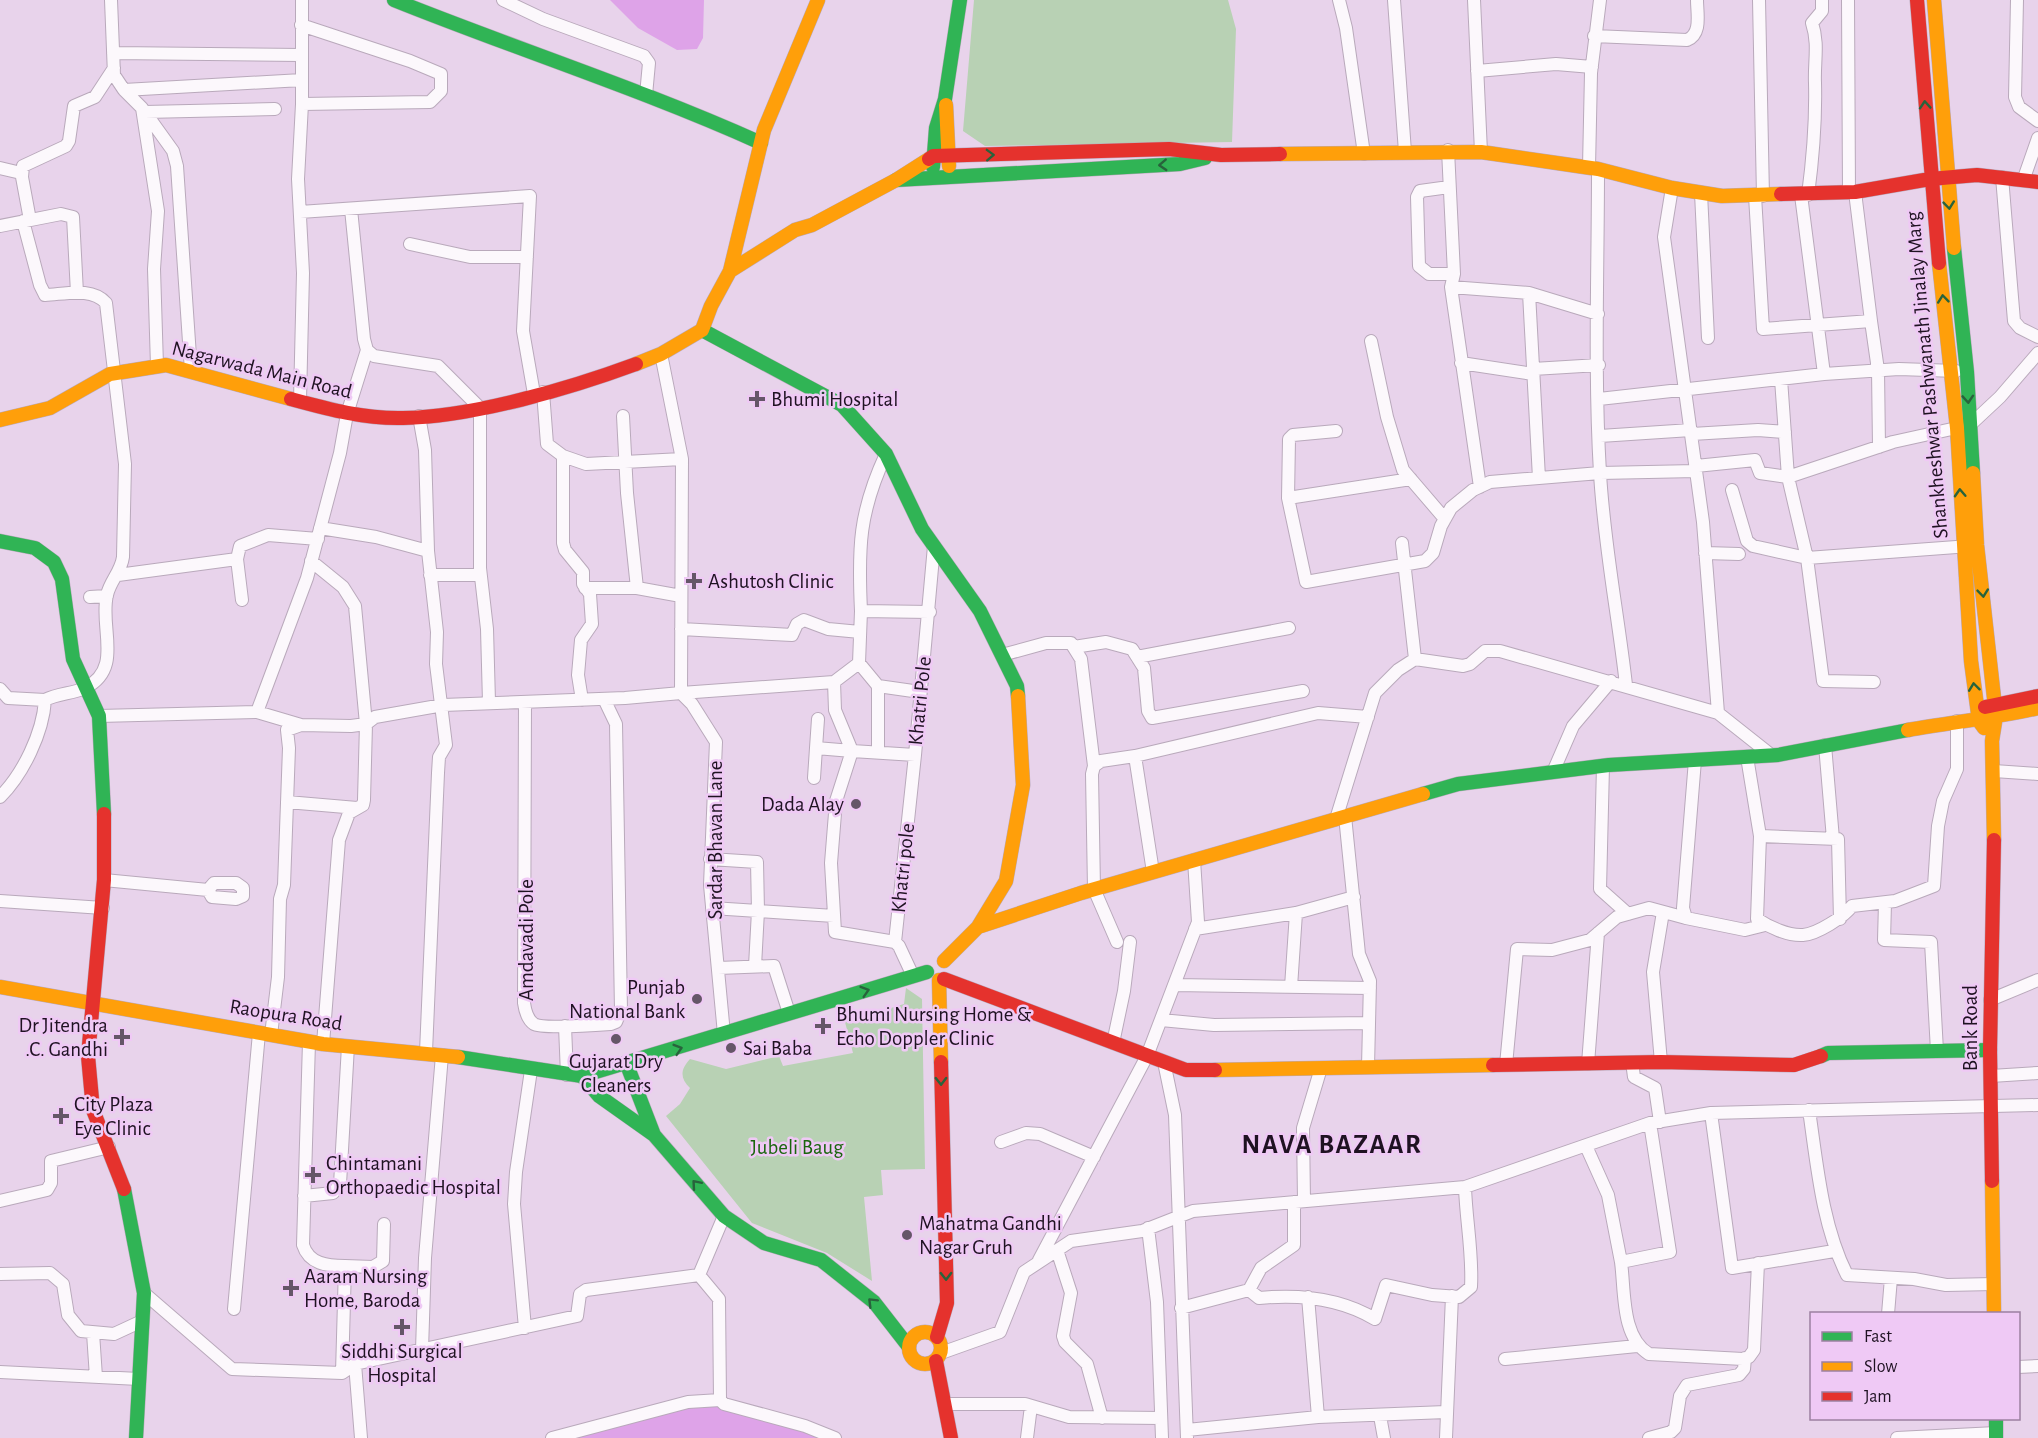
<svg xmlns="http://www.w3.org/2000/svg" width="2038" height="1438" font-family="'Alegreya Sans',sans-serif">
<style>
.green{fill:#b8d1b4}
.water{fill:#dea3e8}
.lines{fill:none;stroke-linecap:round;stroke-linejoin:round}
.street-casing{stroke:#b9a9bb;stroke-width:14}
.fast-casing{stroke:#b9a9bb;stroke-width:15}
.slow-casing{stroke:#b9a9bb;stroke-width:15}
.jam-casing{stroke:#b9a9bb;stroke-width:15}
.street{stroke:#fcf8fc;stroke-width:12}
.fast{stroke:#30b455;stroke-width:14}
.slow{stroke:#ff9f0a;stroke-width:14}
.jam{stroke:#e5322d;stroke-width:14}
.oneway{stroke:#28633c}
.poi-dot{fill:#655668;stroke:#efc9f5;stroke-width:2}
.labels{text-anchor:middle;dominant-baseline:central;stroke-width:5;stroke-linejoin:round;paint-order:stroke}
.street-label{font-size:21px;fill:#1f1222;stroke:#efc9f5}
.poi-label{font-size:21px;fill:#1f1222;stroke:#efc9f5;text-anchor:start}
.park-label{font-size:21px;fill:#19660d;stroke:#efc9f5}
.district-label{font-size:27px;font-weight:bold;letter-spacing:1.5px;fill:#1f1222;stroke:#efc9f5}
</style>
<rect width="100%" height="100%" fill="#e8d3eb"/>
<path class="green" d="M 974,0 L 1228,0 L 1236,29 L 1232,142 L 985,146 L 963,131 Z
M 906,988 L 922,999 L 925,1169 L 881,1170 L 883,1195 L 864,1197 L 872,1281 L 827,1253 L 752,1223 L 666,1116 L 680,1104 L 690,1088 C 680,1078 680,1070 690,1059 L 726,1069 L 779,1056 L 783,1066 L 853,1053 L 845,1022 L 904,1004 Z"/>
<path class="water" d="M 610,0 L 704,0 L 703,38 L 697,49 L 677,50 L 638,28 Z
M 720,1403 L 830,1438 L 565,1438 L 688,1404 Z"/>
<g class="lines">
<defs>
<path id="street" d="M 111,0 L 114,75 L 124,90
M 503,0 L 543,19 L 644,56 L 649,63 L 646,95
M 1339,0 L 1346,28 L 1364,154
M 1394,0 L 1405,152
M 1474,0 L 1481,152
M 1759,0 L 1763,196
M 1848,0 L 1849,192
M 2017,0 L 2015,97 L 2019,107 L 2038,121
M 301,25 L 410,61 L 441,74 L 441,91 L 430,102 L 302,104
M 1594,36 L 1687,40 C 1702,34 1697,14 1697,0
M 113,53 L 301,55
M 1477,71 L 1556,64 L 1592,67
M 145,112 L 173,151 L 177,166 L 191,371
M 145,112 L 275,109
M 1448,150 L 1454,274 L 1451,287 L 1480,487
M 1589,167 L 1591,73 L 1600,0
M 0,168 L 21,173
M 1598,169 C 1598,270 1594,372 1600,473 C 1604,545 1618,614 1626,685
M 2002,177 L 2014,321 L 2020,328 L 2038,337
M 2024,178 L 2038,138
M 1449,187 L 1420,191 L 1417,197 L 1419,266 L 1429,274 L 1454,274
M 1672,188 L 1664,237 L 1703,522 L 1718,713
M 1855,192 L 1871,321
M 1701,193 L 1708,338
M 1801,195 L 1824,374
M 1808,195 C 1813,157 1816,121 1815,83 C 1814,62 1819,44 1812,23 L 1822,11 L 1822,0
M 1755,196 L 1763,329 L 1871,321 L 1878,370 L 1879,447
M 351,209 L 364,339 L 367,350 L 374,356 L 438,366 L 480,408 L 480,568 L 487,629 L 489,702
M 300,212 L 530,196 L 523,331 L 534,394
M 30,220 L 22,177 L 23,166 L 66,146 L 69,141 L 74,106 L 95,97 L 114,68
M 0,226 L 61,214 L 73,217 L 77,293
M 410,244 L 470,257 L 527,257
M 1451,287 L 1529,293 L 1598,314
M 1529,293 L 1539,478
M 1371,341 L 1387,417 L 1403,470 L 1445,519
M 1461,363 L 1533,374
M 157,366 L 154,269 L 158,211 L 142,108 L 124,90 L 302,80
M 1533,369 L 1599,365
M 1781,379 L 1788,477 L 1893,442 L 1970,425 L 2000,397 L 2038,353
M 543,392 L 547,444 L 563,456 L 586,464 L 682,459
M 1599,399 L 1824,374 L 1899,369 L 1956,371
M 300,400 L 303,273 L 298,179 L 302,104 L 302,0
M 419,416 L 425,450 L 428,551
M 1692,434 L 1758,430 L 1785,432
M 1600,436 L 1691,430
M 563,456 L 563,543 L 565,550 L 583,572 L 583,584 L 590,594 L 592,624 L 581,640 L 578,675 L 582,700
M 1696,466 L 1755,460 L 1760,473 L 1788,477 L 1807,558 L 1970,546
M 1411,479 L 1288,498 L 1306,582 L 1425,561 L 1433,553 L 1441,526 L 1451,508 L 1473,490 L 1490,482 L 1600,473 L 1696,471
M 1732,490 L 1747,541 L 1753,546 L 1807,558 L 1823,681 L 1874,682
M 1288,498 L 1289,439 L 1293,435 L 1336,431
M 320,528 L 376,537 L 428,551 L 437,632 L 436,664 L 446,745 L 439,757 L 438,773 L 426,1052
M 1402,543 L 1415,659
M 1705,553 L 1739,554
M 237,559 L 242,600
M 311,561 L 343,587 L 355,606 L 366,724 L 364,800 L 363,805 L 349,813 L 339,840 L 323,1044
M 118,575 L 237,559 L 240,546 L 268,535 L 318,539
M 430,575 L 480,575
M 585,588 L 637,588 L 627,493 L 623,416
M 637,588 L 681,596
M 90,597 L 107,596
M 861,611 C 858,547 859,512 886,454
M 681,629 L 792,635 L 797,624 L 804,620 L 828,629 L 860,632
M 1074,647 L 1106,642 L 1132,649 L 1144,668 L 1148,711 L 1152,718 L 1303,691
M 1002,655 L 1046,643 L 1071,643 L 1081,659 L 1094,766
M 1137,657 L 1289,628
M 859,663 L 861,611 L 930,612
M 0,689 L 8,698 L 45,700
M 681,693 L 692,704 L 716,742 L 710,885 L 724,1034
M 681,693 L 834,682
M 525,702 L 524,1003 C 525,1010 528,1020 534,1024 C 542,1029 597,1025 611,1024 L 616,1022 L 621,1010 L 616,724 L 604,699
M 257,712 L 307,578 L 340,453 L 347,414 L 367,350
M 99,716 L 257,712 L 301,725 L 351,726 L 366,724 L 375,717 L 443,705 L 625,698 L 681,693 L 682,459 L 661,354
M 818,719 L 816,748 L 852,751 L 835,710 L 834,682 L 859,663 L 878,686
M 1825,745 L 1833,839
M 878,753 L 878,686 L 920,692
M 1747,757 L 1760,836 L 1757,919 C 1769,927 1788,936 1803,935 C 1817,934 1844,917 1852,906 L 1895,901 L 1934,886 L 1938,826 L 1943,801 L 1957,769 L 1957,721
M 1695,760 L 1683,908 L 1686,918 L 1745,930 L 1765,925
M 1603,766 L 1600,889 L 1628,914
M 1994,771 L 2038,774
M 1553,772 L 1573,726 L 1611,681
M 814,778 L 816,748
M 0,797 C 23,774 43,733 45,700 C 58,693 72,694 85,688 C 124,669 99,627 107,595 C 110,581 121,572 123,557 L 125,464 L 106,303 C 92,287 66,294 45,295 L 40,285 L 23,221
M 287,802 L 357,808
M 1345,816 L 1359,954 L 1370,981 L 1368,1067
M 1336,819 L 1375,693 L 1398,670 L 1415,659 L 1463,666 L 1470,664 L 1485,651 L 1500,651 L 1718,713 L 1771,755
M 1760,836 L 1838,839 L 1840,919
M 710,859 L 757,862 L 758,911 L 834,916
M 1153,872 L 1135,756 L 1318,713 L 1368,717
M 104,880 L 208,890 L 212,897 L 236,899 L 243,896 L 243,888 L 236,883 L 214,883 L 208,890
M 0,901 L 103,908
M 1885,903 L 1884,940 L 1931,942 L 1937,1051
M 712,908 L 758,911 L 755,966
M 1195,929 L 1296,913 L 1354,897
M 895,942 L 835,932 L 831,863 L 836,801 L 852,751 L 915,755 L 934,546
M 1117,942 L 1094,889 L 1092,774 L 1094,766 L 1101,761 L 1135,756
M 718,968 L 774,966 L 789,1013
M 913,976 L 899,946 L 895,942 L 915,755
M 1174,985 L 1370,988
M 1291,987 L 1296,913
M 1990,1000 L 2038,980
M 1161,1020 L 1214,1025 L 1369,1023
M 565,1026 L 567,1075
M 271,1035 L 278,977 L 280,899 L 284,885 L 289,748 L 287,730 L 301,725
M 309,1042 L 303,1245 C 309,1264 327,1266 345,1266 L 342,1373
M 1113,1043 L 1124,991 L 1130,942
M 1164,1062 L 1175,1115 L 1187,1438
M 1632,1062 L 1634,1077 L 1655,1088 L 1660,1122
M 1661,1062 L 1653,972 L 1663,912
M 1588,1064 L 1598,933
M 1506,1065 L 1517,949 L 1552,950 L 1590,940 L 1617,917 L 1649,908 L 1686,918
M 1991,1076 L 2038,1073
M 1809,1110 C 1817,1165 1822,1225 1847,1275 L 1914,1279 L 1946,1285 L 1994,1284
M 1711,1113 L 1732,1268 L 1834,1251
M 1001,1142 L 1026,1133 L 1040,1134 L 1094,1157
M 1586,1146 L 1608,1195 L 1621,1262 L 1670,1252 L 1650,1123
M 304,1196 L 333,1193 L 340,1184 L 348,1046
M 0,1201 L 47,1190 L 51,1183 L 51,1161 L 109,1147
M 1304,1201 L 1303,1128 L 1321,1068
M 1148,1228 L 1157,1302 L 1162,1438
M 1057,1250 L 1071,1293 L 1063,1336 L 1065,1342 L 1087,1364 L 1102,1418
M 1039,1260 L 1147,1056 L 1198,922 L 1194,860
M 1621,1262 C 1625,1291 1621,1337 1649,1354 L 1743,1359 L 1749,1357 L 1754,1350 L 1758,1263
M 345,1266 L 373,1267 L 383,1261 L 384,1224
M 0,1274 L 50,1273 L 63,1284 L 68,1315 L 81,1331 L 114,1334 L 142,1321
M 699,1275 L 719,1299 L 720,1400
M 1249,1290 L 1259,1298 C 1300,1294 1340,1298 1375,1319 L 1386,1285 L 1432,1295 L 1459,1297 L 1471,1287 C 1473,1254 1466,1220 1465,1187
M 144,1293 L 232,1369 L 342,1373 L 355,1364 L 577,1316 L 580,1294 L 586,1290 L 699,1275 L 724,1216
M 1181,1308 L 1249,1290 L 1261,1268 L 1294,1245 L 1294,1202
M 234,1309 L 259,1033
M 1888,1314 L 1891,1278
M 525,1328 L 514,1204 L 516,1172 L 531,1070
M 93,1333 L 96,1377
M 422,1350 L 425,1258 L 442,1055
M 941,1353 L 1000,1332 L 1024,1272 L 1071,1241 L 1142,1231 L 1193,1211 L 1465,1187 L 1650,1123 L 1711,1113 L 2038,1105
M 1505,1359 L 1637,1346
M 355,1364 L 361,1438
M 2018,1367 L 2038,1366
M 0,1372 L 139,1379
M 945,1404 L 1025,1404 L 1069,1417 L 1161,1418
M 1380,1416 L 1384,1438
M 1318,1417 L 1446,1412
M 1187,1430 L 1318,1417 L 1308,1297
M 552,1438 L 688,1402 L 720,1400 L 724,1404 L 805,1426 L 835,1438
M 1027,1438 L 1031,1406
M 1446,1438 L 1452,1296
M 1649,1438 L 1671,1432 L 1675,1428 L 1680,1396 L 1687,1385 L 1739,1375 L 1744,1369 L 1745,1358
M 1897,1438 L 1996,1433"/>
<path id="fast" d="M 394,0 C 516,49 641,89 761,143
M 933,167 L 936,128 L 945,99 L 960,0
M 896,180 L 1180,164 L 1205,158
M 1954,248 L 1967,372 L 1973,473
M 702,330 L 842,405 L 886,454 L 922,529 L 980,611 L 1017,686 L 1018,696
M 0,541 L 35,548 L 54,562 L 62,579 L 73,659 L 99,716 L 104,814
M 1423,794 L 1458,784 L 1609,765 L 1778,755 L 1908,730
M 1821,1056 L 1828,1053 L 1990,1050
M 458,1057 L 582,1076 L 599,1096 L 654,1135
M 627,1065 L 654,1135 L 724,1216 L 764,1243 L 821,1260 L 874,1302 L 909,1347
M 582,1076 L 927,972
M 124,1189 L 144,1293 L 136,1438
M 1996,1418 L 1996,1438"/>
<path id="slow" d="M 1934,0 L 1954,248
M 946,105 L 949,166
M 1280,154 L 1481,152 L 1598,169 L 1672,188 L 1722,196 L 1781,194
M 1939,263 L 1957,428 L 1971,661 L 1979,721 L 1984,728
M 730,271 L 764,130 L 818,0
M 636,364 L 661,354 L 702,330 L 711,306 L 730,271 L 795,230 L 812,225 L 896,180 L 929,159
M 0,420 L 50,408 L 110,374 L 166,365 L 291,399
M 1973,473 L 1977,545 L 1996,716 L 1992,741 L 1994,840
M 1908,730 C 1952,722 1995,718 2038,708
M 978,927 L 1081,893 L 1423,794
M 944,961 L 978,927 L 1006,881 L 1023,785 L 1018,696
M 939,980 L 941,1062
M 0,987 L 323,1044 L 458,1057
M 1215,1070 L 1493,1065
M 1992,1181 L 1994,1314
M909 1348a16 16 0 1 1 32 0a16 16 0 1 1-32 0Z"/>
<path id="jam" d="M 1917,0 L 1939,263
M 929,159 L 933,156 L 1169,149 L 1221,155 L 1280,154
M 1781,194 L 1855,192 L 1930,179 L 1977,175 L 2038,182
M 291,399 C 328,409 364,419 403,418 C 473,417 571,388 636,364
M 1985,707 L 2038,696
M 104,814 L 104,880 L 88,1056 L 93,1110 L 124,1189
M 944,979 L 1186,1070 L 1215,1070
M 1493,1065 L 1661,1062 L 1794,1065 L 1821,1056
M 1992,1181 L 1990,1050 L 1994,840
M 937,1337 L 947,1303 L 941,1062
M 936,1361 L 951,1438"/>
</defs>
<use href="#street" class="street-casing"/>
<use href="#fast" class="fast-casing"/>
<use href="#slow" class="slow-casing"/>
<use href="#jam" class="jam-casing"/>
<use href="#street" class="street"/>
<use href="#fast" class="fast"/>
<use href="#slow" class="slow"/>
<use href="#jam" class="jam"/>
</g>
<defs><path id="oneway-chevron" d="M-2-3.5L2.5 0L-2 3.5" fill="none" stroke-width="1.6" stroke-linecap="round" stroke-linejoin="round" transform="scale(1.5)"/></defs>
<g class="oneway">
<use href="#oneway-chevron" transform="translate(1925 105) rotate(-94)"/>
<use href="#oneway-chevron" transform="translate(990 155) rotate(-2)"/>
<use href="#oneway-chevron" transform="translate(1163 165) rotate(177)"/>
<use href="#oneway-chevron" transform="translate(1949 205) rotate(84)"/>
<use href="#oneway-chevron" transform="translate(1943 299) rotate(-96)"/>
<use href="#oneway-chevron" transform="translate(1968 399) rotate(86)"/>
<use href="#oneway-chevron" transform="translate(1960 493) rotate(-93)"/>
<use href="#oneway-chevron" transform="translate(1983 593) rotate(84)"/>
<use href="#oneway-chevron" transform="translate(1974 687) rotate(-97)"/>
<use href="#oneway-chevron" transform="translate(865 991) rotate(-17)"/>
<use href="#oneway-chevron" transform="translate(678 1049) rotate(-17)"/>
<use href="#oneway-chevron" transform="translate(941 1081) rotate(89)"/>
<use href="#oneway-chevron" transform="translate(696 1184) rotate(-131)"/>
<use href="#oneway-chevron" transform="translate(946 1276) rotate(89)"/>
<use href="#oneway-chevron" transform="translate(872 1302) rotate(-135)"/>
</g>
<g class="poi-dot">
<path d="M754 390h6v6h6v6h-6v6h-6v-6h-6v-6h6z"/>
<path d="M691 572h6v6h6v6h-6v6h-6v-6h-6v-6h6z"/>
<circle cx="856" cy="804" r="6"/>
<circle cx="697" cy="999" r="6"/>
<path d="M820 1017h6v6h6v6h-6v6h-6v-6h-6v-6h6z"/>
<path d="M119 1028h6v6h6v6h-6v6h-6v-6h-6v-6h6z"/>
<circle cx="616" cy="1039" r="6"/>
<circle cx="731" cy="1048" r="6"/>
<path d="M58 1107h6v6h6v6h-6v6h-6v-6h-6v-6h6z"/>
<path d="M310 1166h6v6h6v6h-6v6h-6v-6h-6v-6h6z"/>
<circle cx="907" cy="1235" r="6"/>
<path d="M288 1279h6v6h6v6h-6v6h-6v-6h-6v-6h6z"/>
<path d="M399 1318h6v6h6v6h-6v6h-6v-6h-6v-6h6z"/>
</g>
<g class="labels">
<g class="street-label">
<text transform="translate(262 370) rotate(14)">Nagarwada Main Road</text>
<text transform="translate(1927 375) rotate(-95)">Shankheshwar Pashwanath Jinalay Marg</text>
<text transform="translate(920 701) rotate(-84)">Khatri Pole</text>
<text transform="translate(715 840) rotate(-90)">Sardar Bhavan Lane</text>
<text transform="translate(903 868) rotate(-84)">Khatri pole</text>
<text transform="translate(526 940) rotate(-90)">Amdavadi Pole</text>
<text transform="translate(286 1015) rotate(9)">Raopura Road</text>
<text transform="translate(1970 1028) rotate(-90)">Bank Road</text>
</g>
<g class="poi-label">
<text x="771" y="399">Bhumi Hospital</text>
<text x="708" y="581">Ashutosh Clinic</text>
<text x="844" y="804" text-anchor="end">Dada Alay</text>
<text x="685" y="987" text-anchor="end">Punjab<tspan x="685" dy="24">National Bank</tspan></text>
<text x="836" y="1014">Bhumi Nursing Home &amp;<tspan x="836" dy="24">Echo Doppler Clinic</tspan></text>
<text x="108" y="1025" text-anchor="end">Dr Jitendra<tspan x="108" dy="24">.C. Gandhi</tspan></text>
<text x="743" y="1048">Sai Baba</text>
<text x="616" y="1061" text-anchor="middle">Gujarat Dry<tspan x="616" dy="24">Cleaners</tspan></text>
<text x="74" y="1104">City Plaza<tspan x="74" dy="24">Eye Clinic</tspan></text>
<text x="326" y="1163">Chintamani<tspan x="326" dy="24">Orthopaedic Hospital</tspan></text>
<text x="919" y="1223">Mahatma Gandhi<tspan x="919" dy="24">Nagar Gruh</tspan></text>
<text x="304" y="1276">Aaram Nursing<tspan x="304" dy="24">Home, Baroda</tspan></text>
<text x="402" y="1351" text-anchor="middle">Siddhi Surgical<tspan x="402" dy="24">Hospital</tspan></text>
</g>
<g class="park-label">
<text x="797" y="1147">Jubeli Baug</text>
</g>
<g class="district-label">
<text x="1332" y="1144">NAVA BAZAAR</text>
</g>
</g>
<rect x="1810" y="1312" width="210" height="108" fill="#efc9f5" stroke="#9c80a1" stroke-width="1.5"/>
<rect x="1822" y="1332" width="30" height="9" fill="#30b455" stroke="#9c80a1" stroke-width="1.5"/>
<text x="1864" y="1342" font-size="18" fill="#1f1222">Fast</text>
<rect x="1822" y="1362" width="30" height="9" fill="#ff9f0a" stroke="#9c80a1" stroke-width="1.5"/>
<text x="1864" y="1372" font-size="18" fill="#1f1222">Slow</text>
<rect x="1822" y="1392" width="30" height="9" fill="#e5322d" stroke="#9c80a1" stroke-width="1.5"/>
<text x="1864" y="1402" font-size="18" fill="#1f1222">Jam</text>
</svg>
